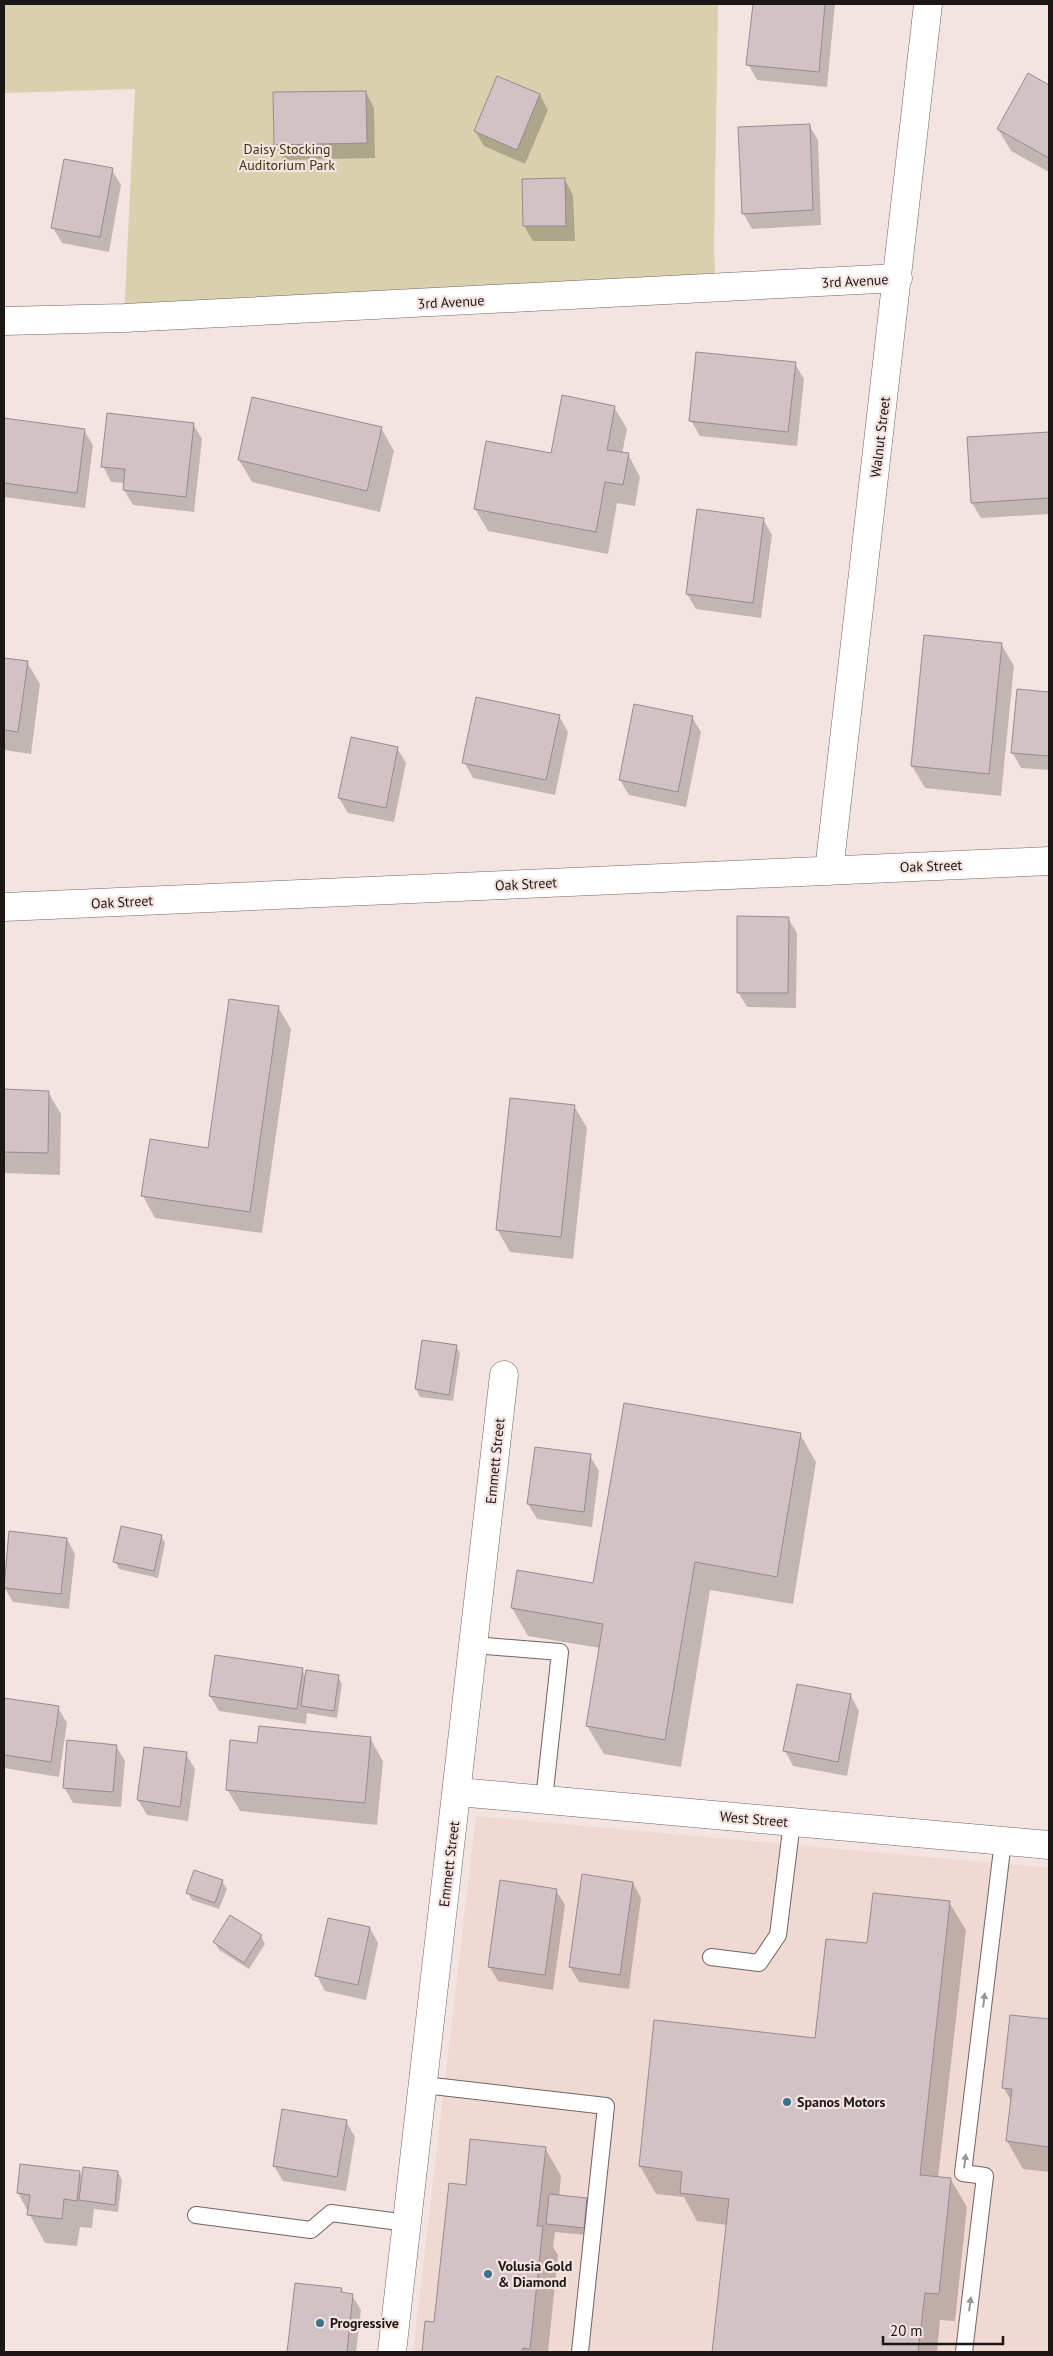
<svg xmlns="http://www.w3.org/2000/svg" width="1053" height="2356" font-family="'PT Sans',sans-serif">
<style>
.built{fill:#f0d8d3}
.green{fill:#d9d0ad}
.shadow{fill:#0003}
.building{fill:#d1c2c6;stroke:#988a8e}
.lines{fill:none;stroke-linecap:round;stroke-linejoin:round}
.lane-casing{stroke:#716461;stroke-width:18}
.street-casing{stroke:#716461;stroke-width:29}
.lane{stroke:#fff;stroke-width:16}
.street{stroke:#fff;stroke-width:28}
.oneway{fill:#999696}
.poi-dot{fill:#38728b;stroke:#f3e4e1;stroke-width:2}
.labels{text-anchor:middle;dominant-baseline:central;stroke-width:4.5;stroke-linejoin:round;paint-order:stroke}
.park-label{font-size:14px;fill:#3c330e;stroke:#f3e4e1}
.street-label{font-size:14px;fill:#1c1615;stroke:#f3e4e1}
.poi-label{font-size:14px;font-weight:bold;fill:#1c1615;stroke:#f3e4e1;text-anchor:start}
</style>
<rect width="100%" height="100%" fill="#f3e4e1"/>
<path class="built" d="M 476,1816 L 1049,1868 L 1049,2352 L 413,2352 Z"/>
<path class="green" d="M 4,4 L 718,4 L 714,251 L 716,289 L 124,318 L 135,89 L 4,93 Z"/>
<path class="shadow" d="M 754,4 L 835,4 L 827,87 L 757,80 L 748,64 Z
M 1028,75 L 1049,87 L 1049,172 L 1011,151 L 998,129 Z
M 498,78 L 540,95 L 548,110 L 525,164 L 484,146 L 475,131 Z
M 366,92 L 374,108 L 375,158 L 284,160 L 275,145 Z
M 809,125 L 818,140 L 821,225 L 752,229 L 743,213 Z
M 112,170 L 121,185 L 109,252 L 62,243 L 53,228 Z
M 565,180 L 573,195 L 575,241 L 533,241 L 524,226 Z
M 795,364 L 804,379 L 797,446 L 700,436 L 691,421 Z
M 614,407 L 627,429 L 622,454 L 628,454 L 640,477 L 635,506 L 617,503 L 608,554 L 488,531 L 475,509 L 552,455 Z
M 4,419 L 84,430 L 93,445 L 85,508 L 4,497 Z
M 193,424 L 202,439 L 194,512 L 133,505 L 124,490 L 125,483 L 111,482 L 103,466 Z
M 381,428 L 394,451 L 380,512 L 252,482 L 239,460 Z
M 1049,434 L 1049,514 L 981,518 L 972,503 L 968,439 Z
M 763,519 L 772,535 L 761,618 L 696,609 L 687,594 Z
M 1001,644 L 1014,666 L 1001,796 L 925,788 L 912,766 Z
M 4,659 L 27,662 L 40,684 L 31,754 L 4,750 Z
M 1018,690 L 1049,693 L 1049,770 L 1021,768 L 1012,752 Z
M 559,716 L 568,732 L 555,795 L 473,778 L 464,762 Z
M 692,717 L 701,732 L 686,807 L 629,795 L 620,780 Z
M 397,748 L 406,763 L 394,822 L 348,813 L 339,798 Z
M 788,918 L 797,933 L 796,1008 L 747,1007 L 738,992 Z
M 278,1007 L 291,1029 L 262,1233 L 155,1218 L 143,1196 L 209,1149 Z
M 4,1091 L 48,1092 L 61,1114 L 60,1175 L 4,1173 Z
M 574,1106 L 587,1128 L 573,1259 L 510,1252 L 497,1229 Z
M 456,1346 L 460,1353 L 453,1401 L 420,1397 L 416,1389 Z
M 800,1434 L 816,1462 L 793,1604 L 710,1590 L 681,1767 L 604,1754 L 587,1726 L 600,1648 L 528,1636 L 512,1608 L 594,1585 Z
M 590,1456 L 599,1471 L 592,1527 L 537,1519 L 528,1504 Z
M 161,1536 L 165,1543 L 158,1578 L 119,1569 L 115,1561 Z
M 67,1539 L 75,1554 L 69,1609 L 13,1602 L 4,1587 Z
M 302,1670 L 306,1677 L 338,1677 L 342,1684 L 337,1718 L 307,1713 L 306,1724 L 219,1711 L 210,1696 Z
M 851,1696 L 859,1711 L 847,1776 L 793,1766 L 785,1751 Z
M 4,1700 L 58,1708 L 67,1723 L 59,1777 L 4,1768 Z
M 370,1738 L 383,1761 L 377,1825 L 240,1811 L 227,1789 L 258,1744 Z
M 116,1746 L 125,1761 L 121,1807 L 73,1803 L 64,1787 Z
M 186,1754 L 195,1769 L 188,1821 L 147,1815 L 138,1800 Z
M 222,1881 L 227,1889 L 219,1909 L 192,1900 L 188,1893 Z
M 633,1883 L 641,1898 L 629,1989 L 579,1982 L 570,1967 Z
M 556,1890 L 565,1905 L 553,1990 L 498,1981 L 489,1966 Z
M 949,1902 L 966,1930 L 938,2178 L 951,2180 L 967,2207 L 955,2321 L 940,2320 L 937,2352 L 713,2352 L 727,2225 L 697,2221 L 684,2197 L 656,2194 L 640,2166 L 816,2040 L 868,1945 Z
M 370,1928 L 378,1943 L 366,2000 L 325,1991 L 317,1976 Z
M 261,1936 L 265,1944 L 249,1969 L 219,1950 L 215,1942 Z
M 1012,2016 L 1049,2021 L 1049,2172 L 1023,2169 L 1007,2141 L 1012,2102 L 1003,2087 Z
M 283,2111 L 346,2121 L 355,2137 L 346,2191 L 283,2181 L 274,2166 Z
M 545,2148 L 561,2176 L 559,2197 L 586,2200 L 590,2207 L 587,2235 L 555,2232 L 553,2247 L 558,2255 L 548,2352 L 423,2352 L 426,2323 L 435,2324 L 467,2186 Z
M 79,2172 L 83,2178 L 118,2172 L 122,2180 L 118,2212 L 94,2209 L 92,2228 L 80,2227 L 77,2246 L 45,2243 L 18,2193 Z
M 296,2284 L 341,2289 L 344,2294 L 352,2295 L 361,2310 L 356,2352 L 289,2352 Z"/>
<path class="building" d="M 753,4 L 825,4 L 819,72 L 746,65 Z
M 1028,73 L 1049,85 L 1049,158 L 997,129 Z
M 497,76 L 540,94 L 517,150 L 474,131 Z
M 366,91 L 367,143 L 274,145 L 273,92 Z
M 810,124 L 813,210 L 742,214 L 738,127 Z
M 64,159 L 113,168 L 100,237 L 51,228 Z
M 565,178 L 566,226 L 523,226 L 522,179 Z
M 696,352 L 796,362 L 788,432 L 689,421 Z
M 562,395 L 615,406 L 607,450 L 629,453 L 623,485 L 605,482 L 596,532 L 474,509 L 486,441 L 551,453 Z
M 252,397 L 382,427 L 367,491 L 238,460 Z
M 107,413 L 194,423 L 186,497 L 123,490 L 125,469 L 101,467 Z
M 4,418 L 85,429 L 77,493 L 4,483 Z
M 1049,432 L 1049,498 L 971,503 L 967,437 Z
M 697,509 L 764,518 L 753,603 L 686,594 Z
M 924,635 L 1002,643 L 989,774 L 911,766 Z
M 4,658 L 28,661 L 18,732 L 4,730 Z
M 1017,689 L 1049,692 L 1049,756 L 1011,753 Z
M 476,697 L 560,715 L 546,780 L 462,763 Z
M 634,704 L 693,716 L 678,792 L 619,780 Z
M 351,737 L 398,747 L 386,808 L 338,798 Z
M 737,916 L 789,917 L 788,993 L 737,993 Z
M 229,999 L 279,1006 L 250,1212 L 141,1196 L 150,1139 L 208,1148 Z
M 4,1089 L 49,1091 L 48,1153 L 4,1152 Z
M 510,1098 L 575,1105 L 561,1237 L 496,1230 Z
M 422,1340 L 457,1345 L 449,1395 L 415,1389 Z
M 624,1403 L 801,1433 L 777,1577 L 695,1562 L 665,1740 L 586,1726 L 603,1624 L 511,1608 L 517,1570 L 593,1583 Z
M 535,1447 L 591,1454 L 584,1512 L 527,1504 Z
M 121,1526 L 162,1535 L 154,1571 L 113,1562 Z
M 9,1531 L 67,1538 L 61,1594 L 4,1588 Z
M 215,1655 L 303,1668 L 297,1709 L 209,1696 Z
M 306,1670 L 339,1675 L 334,1711 L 301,1706 Z
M 797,1684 L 851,1694 L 838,1762 L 783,1751 Z
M 4,1698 L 59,1706 L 51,1762 L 4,1755 Z
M 259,1726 L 371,1737 L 365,1803 L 226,1790 L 230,1740 L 257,1743 Z
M 67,1740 L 117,1745 L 113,1792 L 63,1788 Z
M 144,1747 L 187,1752 L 180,1807 L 137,1800 Z
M 194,1870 L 223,1880 L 215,1903 L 186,1893 Z
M 582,1874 L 633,1882 L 620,1975 L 569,1967 Z
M 500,1880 L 557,1889 L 545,1975 L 488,1967 Z
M 873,1893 L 950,1901 L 920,2175 L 951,2178 L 939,2294 L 925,2293 L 918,2352 L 712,2352 L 729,2199 L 680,2193 L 682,2172 L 639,2166 L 654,2020 L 815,2038 L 826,1939 L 867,1943 Z
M 230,1915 L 262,1935 L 244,1963 L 213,1942 Z
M 328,1918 L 370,1927 L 358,1985 L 315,1976 Z
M 1010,2015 L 1049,2019 L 1049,2147 L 1006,2141 L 1012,2089 L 1002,2088 Z
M 282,2109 L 347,2120 L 337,2177 L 273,2166 Z
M 470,2139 L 546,2147 L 537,2226 L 543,2226 L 530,2349 L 523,2348 L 522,2352 L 422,2352 L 425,2321 L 434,2322 L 449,2183 L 466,2185 Z
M 20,2164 L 80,2171 L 77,2201 L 64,2199 L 62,2219 L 27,2215 L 30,2195 L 17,2193 Z
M 83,2167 L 118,2171 L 115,2205 L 79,2200 Z
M 549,2194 L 587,2198 L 584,2228 L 546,2224 Z
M 295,2283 L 342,2288 L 341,2292 L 353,2294 L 347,2352 L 287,2352 Z"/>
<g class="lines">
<defs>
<path id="lane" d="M 474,1645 L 560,1652 L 544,1800
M 711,1957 L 759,1963 L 778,1935 L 792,1822
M 424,2085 L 606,2106 L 580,2352
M 196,2215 L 311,2230 L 331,2213 L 407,2223
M 964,2352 L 985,2176 L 963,2173 L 1003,1841"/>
<path id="street" d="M 4,321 L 124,318 L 898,278
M 829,871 L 928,4
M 4,907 L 1049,861
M 458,1792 L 1049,1845
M 392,2352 L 504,1375"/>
</defs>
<use href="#lane" class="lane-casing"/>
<use href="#street" class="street-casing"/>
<use href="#lane" class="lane"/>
<use href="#street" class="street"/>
</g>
<defs><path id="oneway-solid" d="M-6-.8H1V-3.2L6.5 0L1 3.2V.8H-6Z" transform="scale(1.25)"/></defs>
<g class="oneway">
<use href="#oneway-solid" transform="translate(984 2000) rotate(-83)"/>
<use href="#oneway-solid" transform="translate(965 2161) rotate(-83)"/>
<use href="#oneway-solid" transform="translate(970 2304) rotate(-83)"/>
</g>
<g class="poi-dot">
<circle cx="787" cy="2102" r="5"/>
<circle cx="488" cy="2274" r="5"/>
<circle cx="320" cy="2323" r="5"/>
</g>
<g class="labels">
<g class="park-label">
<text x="287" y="149">Daisy Stocking<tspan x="287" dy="16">Auditorium Park</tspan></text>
</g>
<g class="street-label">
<text transform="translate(855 281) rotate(-3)">3rd Avenue</text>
<text transform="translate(451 302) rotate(-3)">3rd Avenue</text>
<text transform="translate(880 437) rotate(-83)">Walnut Street</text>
<text transform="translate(931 866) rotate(-2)">Oak Street</text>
<text transform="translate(526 884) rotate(-3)">Oak Street</text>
<text transform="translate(122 902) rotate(-3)">Oak Street</text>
<text transform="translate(495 1461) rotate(-84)">Emmett Street</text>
<text transform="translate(754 1819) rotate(5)">West Street</text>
<text transform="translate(449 1864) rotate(-83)">Emmett Street</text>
</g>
<g class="poi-label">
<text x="797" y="2102">Spanos Motors</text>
<text x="498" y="2266">Volusia Gold<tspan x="498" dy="16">&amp; Diamond</tspan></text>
<text x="330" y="2323">Progressive</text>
</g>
</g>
<rect width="1053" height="2356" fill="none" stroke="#1c1615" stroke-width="10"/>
<path d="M883 2336v8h120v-8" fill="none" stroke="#1c1615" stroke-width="2.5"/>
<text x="890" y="2336" font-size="15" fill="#1c1615" stroke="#f3e4e1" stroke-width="4" paint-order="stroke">20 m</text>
</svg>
